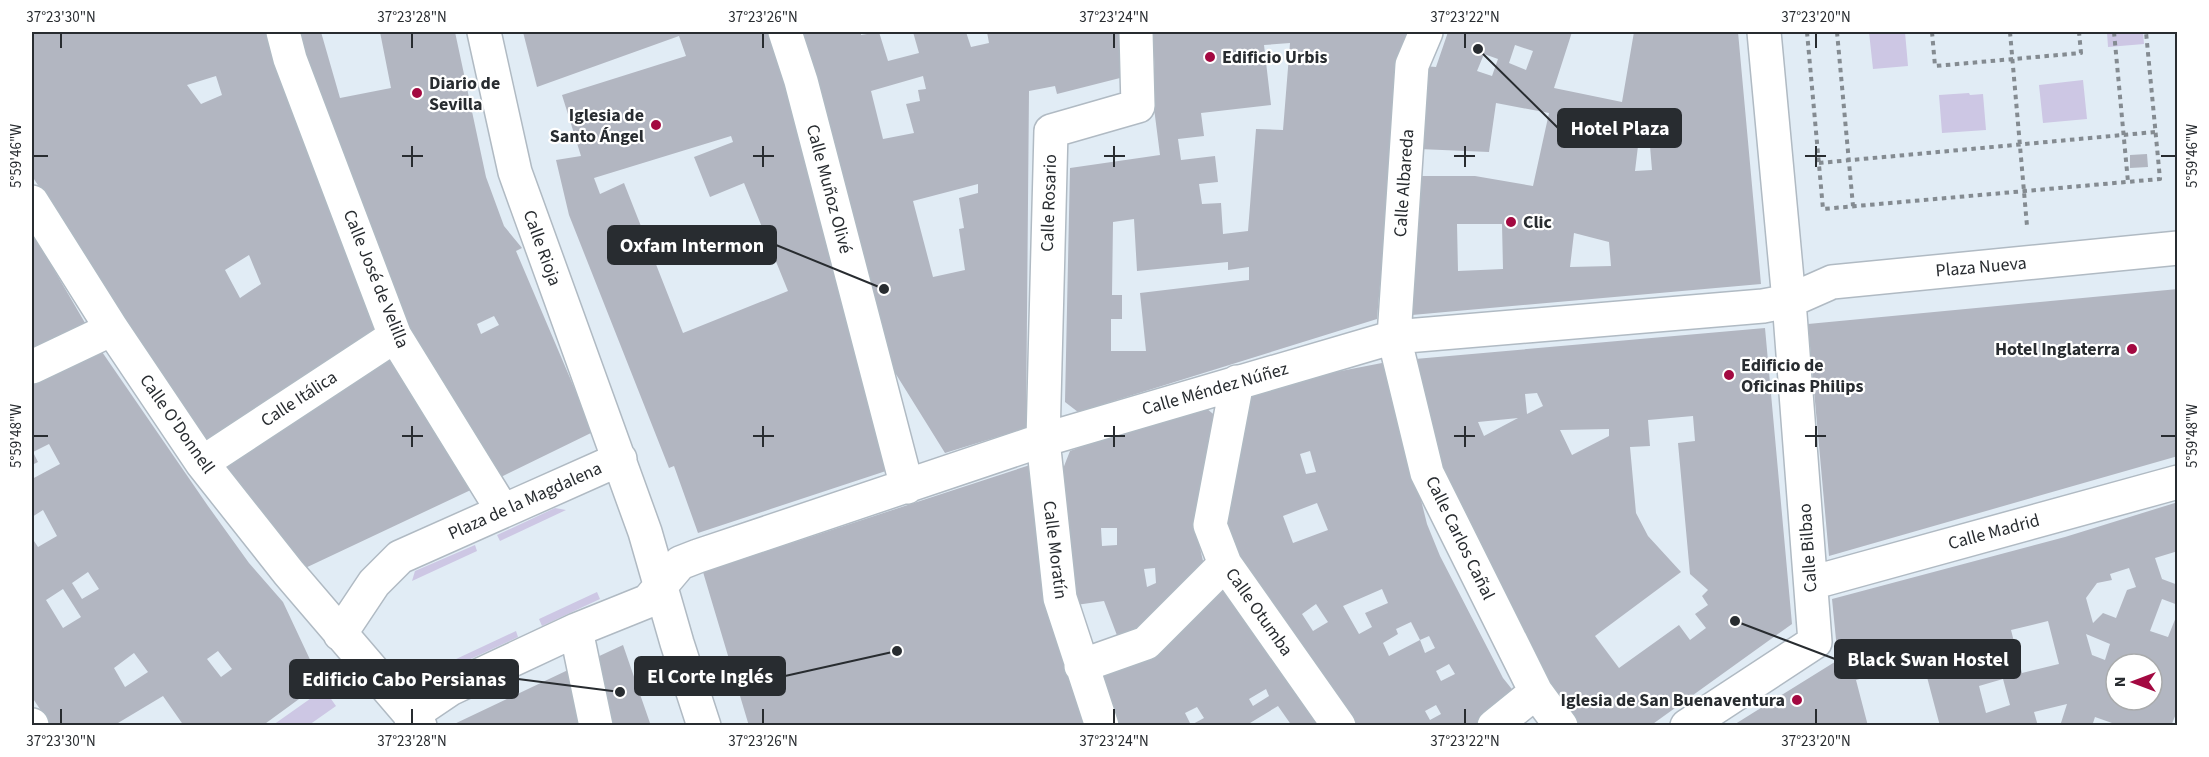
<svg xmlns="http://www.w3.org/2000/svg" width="2209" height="757" font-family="'Source Sans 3',sans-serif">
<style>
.green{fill:#cdc7e4}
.building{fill:#b2b6c1;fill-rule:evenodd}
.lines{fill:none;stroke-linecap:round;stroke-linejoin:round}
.minor-casing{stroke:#b0bac3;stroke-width:36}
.path{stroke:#848b91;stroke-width:4;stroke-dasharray:4.5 4.5;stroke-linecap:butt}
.minor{stroke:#fff;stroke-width:33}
.ticks{fill:none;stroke:#282c30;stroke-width:2}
.poi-dot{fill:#a30941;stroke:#fff;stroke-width:2}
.labels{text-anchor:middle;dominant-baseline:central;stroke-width:4.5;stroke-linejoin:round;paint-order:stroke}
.poi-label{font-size:18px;font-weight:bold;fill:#282c30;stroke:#fff;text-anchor:start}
.street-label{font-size:18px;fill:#282c30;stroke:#fff}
.leader{fill:none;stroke:#282c30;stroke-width:2}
.callout-dot{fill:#282c30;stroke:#fff;stroke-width:2}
.callout{fill:#282c30;stroke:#282c30;stroke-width:2}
.callout-label{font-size:20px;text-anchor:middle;font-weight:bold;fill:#fff}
.neatline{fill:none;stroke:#282c30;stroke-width:2}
.ticks-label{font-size:15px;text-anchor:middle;fill:#282c30}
</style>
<rect width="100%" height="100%" fill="#e1ecf5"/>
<path class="green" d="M 1869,32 L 1905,32 L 1908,66 L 1873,69 Z
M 2107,32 L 2143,32 L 2144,44 L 2108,47 Z
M 2083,80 L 2087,119 L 2043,123 L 2039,85 Z
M 1969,93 L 1970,95 L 1983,94 L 1986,130 L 1942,133 L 1939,95 Z
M 555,508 L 566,510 L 500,541 L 497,535 Z
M 475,545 L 477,551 L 412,581 L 415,571 Z
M 597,592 L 600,599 L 542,626 L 539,619 Z
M 516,631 L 518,637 L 464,662 L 454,660 Z
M 324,689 L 336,706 L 309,725 L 273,725 Z"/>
<path class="building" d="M 32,32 L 271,32 L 380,326 L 204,443 L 32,176 ZM 216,76 L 222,95 L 201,104 L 187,85 ZM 249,255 L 261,284 L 240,298 L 225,270 Z
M 292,32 L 321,32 L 340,98 L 391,88 L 380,32 L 455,32 L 486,177 L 504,226 L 522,248 L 516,251 L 593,432 L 499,478 L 417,354 ZM 494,316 L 499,325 L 481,334 L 477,324 Z
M 523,32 L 774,32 L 892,469 L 698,533 L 674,466 L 669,468 L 569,215 L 556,160 L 581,156 L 562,95 L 686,56 L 679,36 L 537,87 ZM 731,136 L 733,142 L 694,157 L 710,197 L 744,183 L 788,291 L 683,333 L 624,183 L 600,194 L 594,178 Z
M 795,32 L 861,32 L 861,35 L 879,32 L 888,61 L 919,53 L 913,32 L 966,32 L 971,47 L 989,43 L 987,32 L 1129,32 L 1130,36 L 1120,78 L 1057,94 L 1055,86 L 1029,91 L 1026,428 L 945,453 L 884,355 ZM 923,76 L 926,89 L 918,90 L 920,101 L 906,104 L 914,133 L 883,139 L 871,91 ZM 978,184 L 978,193 L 959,198 L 964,228 L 959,229 L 965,270 L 933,277 L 913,201 Z
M 1152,32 L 1409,32 L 1385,228 L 1377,319 L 1078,412 L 1065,402 L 1070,168 L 1160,155 L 1149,69 L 1155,69 ZM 1290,43 L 1283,130 L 1256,129 L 1248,231 L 1223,234 L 1221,203 L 1202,204 L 1199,184 L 1218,182 L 1215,156 L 1181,160 L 1178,139 L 1204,136 L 1201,113 L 1271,105 L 1264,45 ZM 1134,219 L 1137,271 L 1228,262 L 1228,270 L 1249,267 L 1249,280 L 1140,293 L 1146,351 L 1111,351 L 1111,319 L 1122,319 L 1122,295 L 1112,295 L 1113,222 Z
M 1448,32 L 1572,32 L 1554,88 L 1622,102 L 1634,32 L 1738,32 L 1761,284 L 1412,315 L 1417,176 L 1475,176 L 1533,186 L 1549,113 L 1496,103 L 1489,152 L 1419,149 L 1424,66 L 1436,67 ZM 1515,45 L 1533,51 L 1526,70 L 1509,63 ZM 1484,54 L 1498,59 L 1492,76 L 1477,71 ZM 1638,146 L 1650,146 L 1652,170 L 1635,171 ZM 1457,224 L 1502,224 L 1503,269 L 1458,271 ZM 1574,233 L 1609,242 L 1611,266 L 1570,267 Z
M 2147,154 L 2148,167 L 2130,168 L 2130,155 Z
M 32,232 L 88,328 L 32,354 Z
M 2178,289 L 2178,456 L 1829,556 L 1808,324 Z
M 1765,328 L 1792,624 L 1650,726 L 1579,726 L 1547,679 L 1439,470 L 1415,359 ZM 1537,393 L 1543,406 L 1527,414 L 1525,394 ZM 1693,416 L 1695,441 L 1678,443 L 1690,574 L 1708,590 L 1702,596 L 1708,605 L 1695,614 L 1706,628 L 1690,640 L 1679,625 L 1619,668 L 1595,636 L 1681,572 L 1648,536 L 1636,513 L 1630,447 L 1650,446 L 1648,420 ZM 1518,418 L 1484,436 L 1478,422 ZM 1609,429 L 1609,436 L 1572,455 L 1560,430 Z
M 98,346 L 208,506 L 249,563 L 283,602 L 321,683 L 262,726 L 184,726 L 163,696 L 113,726 L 51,726 L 32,697 L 32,538 L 38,547 L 57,536 L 43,510 L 32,517 L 32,479 L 60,464 L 49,444 L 33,452 L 38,462 L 32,465 L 32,374 ZM 88,572 L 99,589 L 82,599 L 72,583 ZM 63,589 L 81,617 L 63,628 L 46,600 ZM 218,651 L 232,669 L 221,677 L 207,659 ZM 134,653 L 148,672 L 125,687 L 114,668 Z
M 393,354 L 475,488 L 301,570 L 225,467 Z
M 1387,362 L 1419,492 L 1427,524 L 1440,556 L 1503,678 L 1519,698 L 1485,726 L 1346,726 L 1218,523 L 1247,399 L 1256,394 L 1300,379 ZM 1310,451 L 1316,472 L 1306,474 L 1300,454 ZM 1317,503 L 1328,530 L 1293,543 L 1283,516 ZM 1382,589 L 1388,603 L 1365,613 L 1372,627 L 1359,634 L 1343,606 ZM 1316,604 L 1328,622 L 1313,631 L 1302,614 ZM 1411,622 L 1420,640 L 1429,636 L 1435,648 L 1425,653 L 1420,640 L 1389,656 L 1383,643 L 1398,634 L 1396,629 ZM 1449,664 L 1455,674 L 1441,681 L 1436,671 ZM 1436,705 L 1441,714 L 1430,720 L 1425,711 Z
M 1206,408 L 1218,418 L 1195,526 L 1206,574 L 1143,628 L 1118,638 L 1104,601 L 1069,606 L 1057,484 L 1070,451 L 1112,435 ZM 1101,528 L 1117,528 L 1117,545 L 1102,546 ZM 1155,568 L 1156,583 L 1147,587 L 1144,569 Z
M 1033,464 L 1091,726 L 749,726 L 703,572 Z
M 2178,502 L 2178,551 L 2155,558 L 2162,579 L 2178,585 L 2178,605 L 2162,599 L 2150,631 L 2168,637 L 2178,612 L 2178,709 L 2171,726 L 2111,726 L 2112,723 L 2095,717 L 2092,726 L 2060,726 L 2067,704 L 2034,712 L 2038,726 L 1940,726 L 1923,662 L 1856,680 L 1868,726 L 1732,726 L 1838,660 L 1832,599 L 2065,537 ZM 2129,568 L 2136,587 L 2127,590 L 2116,618 L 2103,613 L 2093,623 L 2086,598 L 2097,583 L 2112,580 L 2110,574 ZM 2048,621 L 2059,664 L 2022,673 L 2011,630 ZM 2086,634 L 2110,644 L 2105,660 L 2092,655 ZM 2116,664 L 2152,664 L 2152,700 L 2116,700 ZM 2003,679 L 2010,705 L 1986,713 L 1979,686 Z
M 1220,581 L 1318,726 L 1292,726 L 1278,706 L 1250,723 L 1252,726 L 1110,726 L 1093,677 ZM 1266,689 L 1269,696 L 1253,706 L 1249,699 ZM 1197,707 L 1204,718 L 1191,725 L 1185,713 Z
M 623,645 L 651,726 L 608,726 L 595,658 Z
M 568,670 L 585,726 L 450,726 Z"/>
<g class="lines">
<defs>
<path id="minor" d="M 283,32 L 290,59 L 395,336 L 503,511
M 484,32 L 515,172 L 645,532 L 677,643 L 704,726
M 785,32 L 801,81 L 907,487
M 1426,32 L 1412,65 L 1394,337 L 1427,473 L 1536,692 L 1561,726
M 32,202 L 112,329 L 202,463 L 289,573 L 420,726
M 32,367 L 112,329
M 1237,382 L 1210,525 L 1225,564 L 1339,726
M 202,463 L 395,336
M 1811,583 L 2178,482
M 576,630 L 596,726
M 340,634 L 374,583 L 400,557 L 620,459
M 1081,666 L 1146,643 L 1225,564
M 410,716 L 450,689 L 576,630 L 648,601 L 680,563 L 698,556 L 1043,440 L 1394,337 L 1763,306 L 1789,301 L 1832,282 L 2178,248
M 32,725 L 32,726
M 1102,726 L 1060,598 L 1043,440 L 1051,131 L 1138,106 L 1136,32
M 1494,726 L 1536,692
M 1687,726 L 1815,642 L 1789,301 L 1764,32"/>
</defs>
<use href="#minor" class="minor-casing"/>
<path class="path" d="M 1807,32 L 1823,209 L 2160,179 L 2146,32
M 1837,32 L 1853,206
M 1932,32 L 1935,66 L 2081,53 L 2079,32
M 2010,32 L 2027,226
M 2114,32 L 2128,182
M 1819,163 L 2155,132"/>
<use href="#minor" class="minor"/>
</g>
<path class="ticks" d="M 61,33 L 61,48M 412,33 L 412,48M 763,33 L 763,48M 1114,33 L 1114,48M 1465,33 L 1465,48M 1816,33 L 1816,48M 412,146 L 412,167M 763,146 L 763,167M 1114,146 L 1114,167M 1465,146 L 1465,167M 1816,146 L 1816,167M 33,156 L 48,156M 402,156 L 423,156M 753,156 L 774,156M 1104,156 L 1125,156M 1454,156 L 1475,156M 1805,156 L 1826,156M 2161,156 L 2176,156M 412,426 L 412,447M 763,426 L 763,447M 1114,426 L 1114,447M 1465,426 L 1465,447M 1816,426 L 1816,447M 33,436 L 48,436M 402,436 L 423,436M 753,436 L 774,436M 1104,436 L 1125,436M 1454,436 L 1475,436M 1805,436 L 1826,436M 2161,436 L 2176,436M 61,709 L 61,724M 412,709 L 412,724M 763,709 L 763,724M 1114,709 L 1114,724M 1465,709 L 1465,724M 1816,709 L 1816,724"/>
<g class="poi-dot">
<circle cx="1210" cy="57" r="6"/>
<circle cx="417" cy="93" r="6"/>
<circle cx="656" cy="125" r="6"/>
<circle cx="1511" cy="222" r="6"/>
<circle cx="2132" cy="349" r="6"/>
<circle cx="1729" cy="375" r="6"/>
<circle cx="1797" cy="700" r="6"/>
</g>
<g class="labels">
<g class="poi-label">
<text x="1222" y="57">Edificio Urbis</text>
<text x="429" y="83">Diario de<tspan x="429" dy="21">Sevilla</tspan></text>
<text x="644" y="115" text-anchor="end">Iglesia de<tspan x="644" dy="21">Santo Ángel</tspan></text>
<text x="1523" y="222">Clic</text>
<text x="2120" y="349" text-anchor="end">Hotel Inglaterra</text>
<text x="1741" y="365">Edificio de<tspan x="1741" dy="21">Oficinas Philips</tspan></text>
<text x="1785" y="700" text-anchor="end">Iglesia de San Buenaventura</text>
</g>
<g class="street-label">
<text transform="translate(1404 183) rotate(-86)">Calle Albareda</text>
<text transform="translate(829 189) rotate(75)">Calle Muñoz Olivé</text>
<text transform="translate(1049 203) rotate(-88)">Calle Rosario</text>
<text transform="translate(542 248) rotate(70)">Calle Rioja</text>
<text transform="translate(1981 267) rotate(-5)">Plaza Nueva</text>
<text transform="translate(376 279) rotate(68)">Calle José de Velilla</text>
<text transform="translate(1215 389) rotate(-16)">Calle Méndez Núñez</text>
<text transform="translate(299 399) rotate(-33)">Calle Itálica</text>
<text transform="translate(177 424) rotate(55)">Calle O'Donnell</text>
<text transform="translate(525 501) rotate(-24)">Plaza de la Magdalena</text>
<text transform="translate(1994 532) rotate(-15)">Calle Madrid</text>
<text transform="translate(1460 538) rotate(64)">Calle Carlos Cañal</text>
<text transform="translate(1808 548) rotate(-94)">Calle Bilbao</text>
<text transform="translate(1055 550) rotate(83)">Calle Moratín</text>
<text transform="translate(1259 612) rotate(55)">Calle Otumba</text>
</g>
</g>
<path class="leader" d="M1478 49L1558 128M884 289L776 245M1735 621L1835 659M897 651L785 676M620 692L518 679"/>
<g class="callout-dot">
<circle cx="1478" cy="49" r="6"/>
<circle cx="884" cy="289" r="6"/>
<circle cx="1735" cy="621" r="6"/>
<circle cx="897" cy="651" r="6"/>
<circle cx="620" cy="692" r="6"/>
</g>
<g class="callout">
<rect x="1558" y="109" width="123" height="38" rx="6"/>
<rect x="608" y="226" width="168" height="38" rx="6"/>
<rect x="1835" y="640" width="185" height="38" rx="6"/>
<rect x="635" y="657" width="150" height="38" rx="6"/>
<rect x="290" y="660" width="228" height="38" rx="6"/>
</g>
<g class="callout-label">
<text x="1620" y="135">Hotel Plaza</text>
<text x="692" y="252">Oxfam Intermon</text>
<text x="1928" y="666">Black Swan Hostel</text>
<text x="710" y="683">El Corte Inglés</text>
<text x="404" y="686">Edificio Cabo Persianas</text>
</g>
<rect width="2209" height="757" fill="none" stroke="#ffffff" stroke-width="66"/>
<g transform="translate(2134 682) rotate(270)"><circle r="28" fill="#ffffff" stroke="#a9abac" stroke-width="1.5"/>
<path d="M0-4.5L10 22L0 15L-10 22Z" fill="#a30941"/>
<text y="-9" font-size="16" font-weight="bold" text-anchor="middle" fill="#282c30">N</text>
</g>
<rect x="33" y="33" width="2143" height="691" class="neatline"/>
<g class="ticks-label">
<text x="61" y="22">37°23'30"N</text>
<text x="412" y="22">37°23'28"N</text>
<text x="763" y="22">37°23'26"N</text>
<text x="1114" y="22">37°23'24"N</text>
<text x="1465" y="22">37°23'22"N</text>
<text x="1816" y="22">37°23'20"N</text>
<text transform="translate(2192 156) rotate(-90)" y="5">5°59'46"W</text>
<text transform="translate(16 156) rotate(-90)" y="5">5°59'46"W</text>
<text transform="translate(2192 436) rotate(-90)" y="5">5°59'48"W</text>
<text transform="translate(16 436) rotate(-90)" y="5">5°59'48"W</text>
<text x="61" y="746">37°23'30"N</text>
<text x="412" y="746">37°23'28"N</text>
<text x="763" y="746">37°23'26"N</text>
<text x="1114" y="746">37°23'24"N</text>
<text x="1465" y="746">37°23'22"N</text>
<text x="1816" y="746">37°23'20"N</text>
</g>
</svg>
